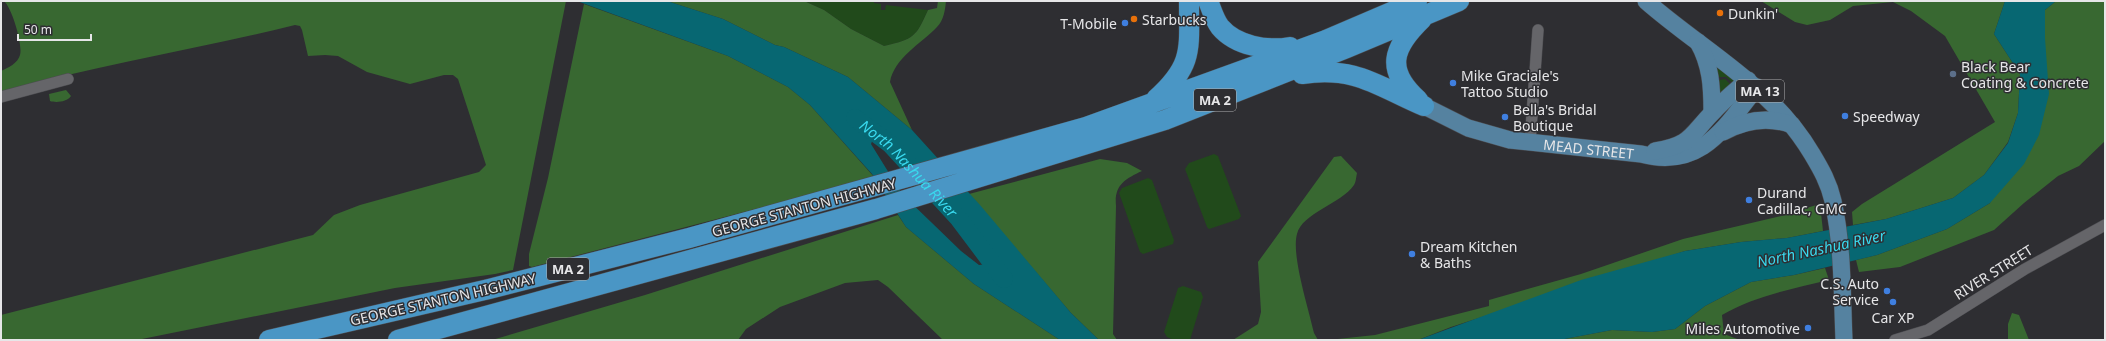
<svg xmlns="http://www.w3.org/2000/svg" width="2106" height="341" font-family="'Noto Sans',sans-serif">
<style>
.green{fill:#214a1b}
.forest{fill:#386831}
.water{fill:#076772;fill-rule:evenodd}
.lines{fill:none;stroke-linecap:round;stroke-linejoin:round}
.river{stroke:#076772;stroke-width:18}
.street-casing{stroke:#4c4c50;stroke-width:12}
.primary-casing{stroke:#4c4c50;stroke-width:18}
.highway-casing{stroke:#4c4c50;stroke-width:21}
.street{stroke:#656569;stroke-width:11}
.primary{stroke:#5582a0;stroke-width:17}
.highway{stroke:#4a96c5;stroke-width:20}
.food-dot{fill:#e8710a;stroke:#2e2e32;stroke-width:1.5}
.shop-dot{fill:#3f7fe0;stroke:#2e2e32;stroke-width:1.5}
.service-dot{fill:#5c6f8a;stroke:#2e2e32;stroke-width:1.5}
.labels{text-anchor:middle;dominant-baseline:central;stroke-width:3;stroke-linejoin:round;paint-order:stroke}
.shield{fill:#2e2e32;stroke:#afafb1;stroke-width:1}
.shield-label{font-size:13px;font-weight:bold;fill:#e6e6e8}
.poi-label{font-size:14px;fill:#e6e6e8;stroke:#2e2e32;text-anchor:start}
.street-label{font-size:14px;fill:#e6e6e8;stroke:#2e2e32}
.water-label{font-size:15px;font-style:italic;fill:#39d9ee;stroke:#2e2e32}
</style>
<rect width="100%" height="100%" fill="#2e2e32"/>
<path class="green" d="M 804,1 L 874,1 L 874,3 L 881,4 L 881,10 L 885,10 L 886,5 L 928,10 C 916,37 914,39 884,46 L 851,29 L 824,10 Z
M 1717,67 L 1735,81 L 1734,84 L 1726,77 L 1719,77 Z
M 1725,79 L 1732,86 L 1721,98 L 1719,80 Z
M 1214,154 L 1218,156 L 1241,216 L 1239,219 L 1209,229 L 1207,227 L 1185,169 L 1189,163 Z
M 1148,178 L 1152,180 L 1174,240 L 1173,244 L 1143,254 L 1140,252 L 1119,193 L 1122,188 Z
M 1183,286 L 1201,292 L 1203,297 L 1190,340 L 1174,340 L 1167,337 L 1164,332 L 1178,288 Z"/>
<path class="forest" d="M 4,1 L 566,1 L 513,270 L 495,274 L 395,288 L 137,340 L 1,340 L 1,315 L 313,235 L 334,215 L 360,205 L 479,172 L 486,165 L 458,79 L 453,75 L 444,75 L 410,84 L 367,72 L 338,56 L 325,55 L 308,56 L 302,30 L 300,26 L 295,25 C 198,49 98,65 1,92 L 1,71 C 8,68 18,63 20,55 C 23,45 12,8 4,1 Z
M 667,1 L 804,1 L 824,10 L 851,29 L 884,46 C 914,39 916,37 928,10 L 937,8 L 938,1 L 946,1 C 945,10 944,20 937,27 C 922,43 894,58 890,82 L 912,130 L 848,77 L 784,47 L 775,45 L 723,19 Z
M 1761,1 L 2005,1 L 1994,34 L 2020,74 L 2018,113 L 2008,142 L 1984,175 L 1953,198 L 1886,219 L 1853,225 L 1852,212 L 1862,204 L 1995,122 L 1945,36 L 1911,11 L 1893,2 L 1853,6 L 1830,20 L 1807,25 L 1795,22 Z
M 2056,1 L 2105,1 L 2105,141 L 2079,166 L 2058,176 L 2024,203 L 1994,230 L 1900,267 L 1859,272 L 1856,260 L 1877,255 L 1947,229 L 1990,203 L 2045,38 L 2045,10 Z
M 584,4 L 728,56 L 788,87 L 810,105 L 875,178 L 532,267 L 529,266 L 529,254 L 548,178 Z
M 66,90 L 71,96 C 67,102 56,103 50,101 L 49,94 Z
M 1341,156 L 1357,173 C 1356,177 1356,182 1354,185 C 1341,204 1302,213 1297,234 C 1291,255 1309,310 1314,333 L 1318,340 L 1233,340 L 1258,324 L 1261,312 L 1258,262 L 1334,157 Z
M 1100,159 L 1127,163 L 1142,171 C 1125,179 1114,185 1116,206 L 1113,334 L 1117,340 L 1099,340 L 1071,313 L 969,194 Z
M 1820,204 L 1823,231 L 1787,238 L 1741,242 L 1685,251 L 1451,327 L 1418,340 L 1328,340 L 1375,335 L 1489,306 L 1489,300 L 1581,274 L 1683,239 L 1803,211 L 1803,209 Z
M 898,215 L 906,227 L 974,284 L 1060,340 L 943,340 L 888,287 L 878,280 L 845,283 L 780,307 L 746,329 L 738,340 L 492,340 L 645,295 Z
M 1825,268 L 1829,280 C 1792,289 1755,296 1722,315 L 1724,334 L 1740,340 L 1559,340 L 1612,330 L 1652,332 L 1675,329 L 1705,306 L 1751,282 L 1794,275 Z
M 2012,313 L 2019,315 L 2029,340 L 2008,340 L 2008,324 Z"/>
<path class="water" d="M 577,1 L 667,1 L 723,19 L 775,45 L 784,47 L 848,77 L 912,130 L 980,205 L 1071,313 L 1099,340 L 1060,340 L 974,284 L 906,227 L 872,174 L 810,105 L 788,87 L 728,56 ZM 876,131 C 920,161 953,204 987,245 L 991,254 L 989,264 L 979,265 L 961,251 L 902,194 L 871,144 Z
M 2005,1 L 2056,1 L 2045,10 L 2045,38 L 2049,94 L 2039,135 L 2024,164 L 1990,203 L 1947,229 L 1877,255 L 1794,275 L 1751,282 L 1705,306 L 1675,329 L 1652,332 L 1612,330 L 1559,340 L 1418,340 L 1581,280 L 1685,251 L 1741,242 L 1787,238 L 1886,219 L 1953,198 L 1984,175 L 2008,143 L 2018,113 L 2020,74 L 1994,34 Z"/>
<g class="lines">
<path class="river" id="s1" d="M 855,118 L 890,144 L 959,219 L 1004,279"/>
<defs>
<path id="street" d="M 1,97 L 68,79
M 1530,143 L 1538,30
M 1895,340 L 1928,330 L 2025,269 L 2105,225"/>
<g id="primary">
<path d="M 1646,1 C 1703,51 1772,86 1812,154 C 1821,169 1829,183 1833,201 C 1843,246 1842,294 1844,340"/>
<path d="M 1698,42 C 1711,65 1712,87 1712,112"/>
<path id="s2" d="M 1424,106 L 1468,128 L 1510,140 L 1641,154 C 1701,170 1724,128 1757,87"/>
<path d="M 1723,132 C 1745,120 1768,116 1792,125"/>
<path d="M 1655,151 C 1692,145 1690,135 1714,111 C 1724,100 1736,90 1748,80"/>
</g>
<path id="highway" d="M 1208,1 C 1212,10 1214,19 1220,27 C 1236,46 1267,51 1290,47
M 1302,74 C 1356,66 1377,86 1424,106
M 1156,99 C 1194,65 1189,49 1189,1
M 1418,100 C 1385,70 1392,48 1422,19
M 269,340 L 489,289 L 689,238 L 1086,127 L 1326,40 L 1417,1
M 398,340 L 876,209 L 1165,120 L 1347,48 L 1459,1"/>
</defs>
<use href="#street" class="street-casing"/>
<use href="#primary" class="primary-casing"/>
<use href="#highway" class="highway-casing"/>
<use href="#street" class="street"/>
<use href="#primary" class="primary"/>
<use href="#highway" class="highway"/>
</g>
<g class="food-dot">
<circle cx="1720" cy="13" r="4"/>
<circle cx="1134" cy="19" r="4"/>
</g>
<g class="shop-dot">
<circle cx="1125" cy="23" r="4"/>
<circle cx="1453" cy="83" r="4"/>
<circle cx="1845" cy="116" r="4"/>
<circle cx="1505" cy="117" r="4"/>
<circle cx="1749" cy="200" r="4"/>
<circle cx="1412" cy="254" r="4"/>
<circle cx="1887" cy="291" r="4"/>
<circle cx="1893" cy="302" r="4"/>
<circle cx="1808" cy="328" r="4"/>
</g>
<circle class="service-dot" cx="1953" cy="74" r="4"/>
<g class="labels">
<g class="shield">
<rect x="1736" y="80" width="48" height="22" rx="3"/>
<rect x="1194" y="89" width="42" height="22" rx="3"/>
<rect x="547" y="258" width="42" height="22" rx="3"/>
</g>
<g class="shield-label">
<text x="1760" y="91">MA 13</text>
<text x="1215" y="100">MA 2</text>
<text x="568" y="269">MA 2</text>
</g>
<g class="poi-label">
<text x="1728" y="13">Dunkin'</text>
<text x="1142" y="19">Starbucks</text>
<text x="1117" y="23" text-anchor="end">T-Mobile</text>
<text x="1961" y="66">Black Bear<tspan x="1961" dy="16">Coating &amp; Concrete</tspan></text>
<text x="1461" y="75">Mike Graciale's<tspan x="1461" dy="16">Tattoo Studio</tspan></text>
<text x="1513" y="109">Bella's Bridal<tspan x="1513" dy="16">Boutique</tspan></text>
<text x="1853" y="116">Speedway</text>
<text x="1757" y="192">Durand<tspan x="1757" dy="16">Cadillac, GMC</tspan></text>
<text x="1420" y="246">Dream Kitchen<tspan x="1420" dy="16">&amp; Baths</tspan></text>
<text x="1879" y="283" text-anchor="end">C.S. Auto<tspan x="1879" dy="16">Service</tspan></text>
<text x="1893" y="317" text-anchor="middle">Car XP</text>
<text x="1800" y="328" text-anchor="end">Miles Automotive</text>
</g>
<g class="street-label">
<text stroke="none"><textPath href="#s2" startOffset="172">MEAD STREET</textPath></text>
<text transform="translate(804 207) rotate(-15)">GEORGE STANTON HIGHWAY</text>
<text transform="translate(1993 272) rotate(-32)">RIVER STREET</text>
<text transform="translate(443 299) rotate(-13)">GEORGE STANTON HIGHWAY</text>
</g>
<g class="water-label">
<text stroke="none"><textPath href="#s1" startOffset="74">North Nashua River</textPath></text>
<text transform="translate(1821 248) rotate(-12)">North Nashua River</text>
</g>
</g>
<rect width="2106" height="341" fill="none" stroke="#e6e6e8" stroke-width="4"/>
<path d="M18 34v6h73v-6" fill="none" stroke="#e6e6e8" stroke-width="2"/>
<text x="24" y="34" font-size="12" fill="#e6e6e8" stroke="#2e2e32" stroke-width="3" paint-order="stroke">50 m</text>
</svg>
